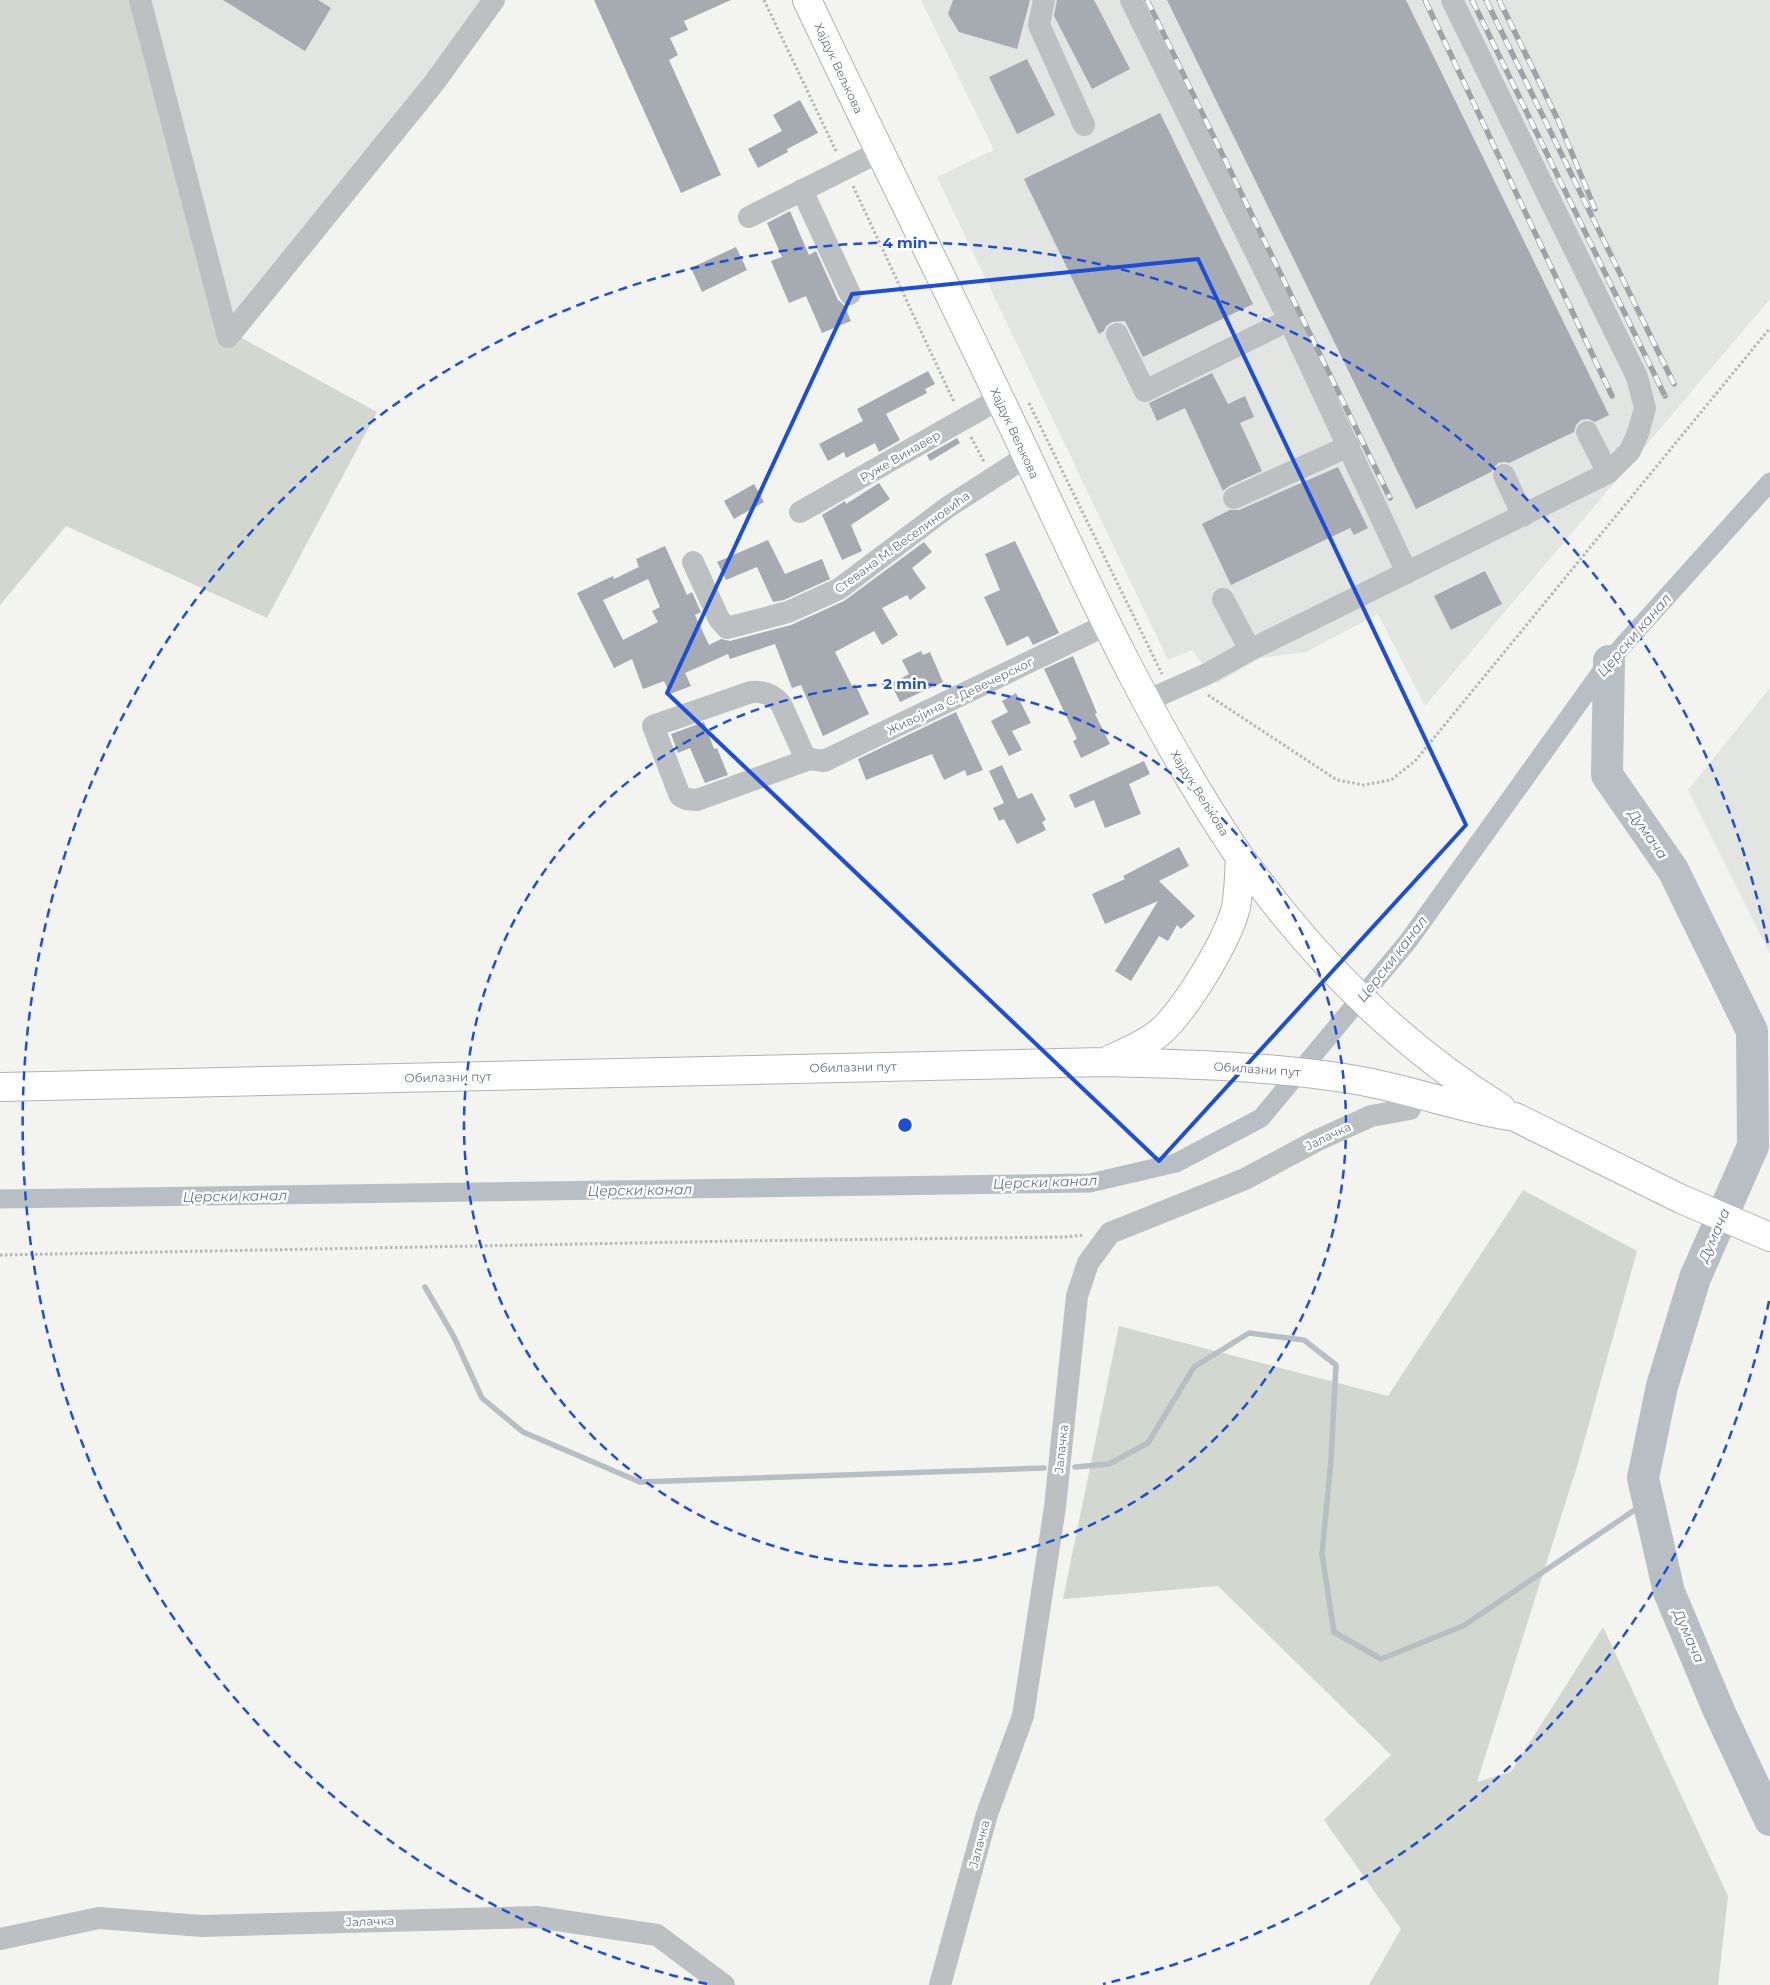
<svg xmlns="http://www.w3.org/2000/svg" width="1770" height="1985" font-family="Montserrat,sans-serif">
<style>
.built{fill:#e3e5e3}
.green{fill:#d2d8d0}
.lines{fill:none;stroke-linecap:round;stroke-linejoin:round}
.stream{stroke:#b8bfc4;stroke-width:5.5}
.canal{stroke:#b8bfc4;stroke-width:19}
.river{stroke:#b8bfc4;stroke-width:32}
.building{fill:#a6abb1;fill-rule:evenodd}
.major-casing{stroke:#afb2b6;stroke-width:30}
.path{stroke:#b5b7ba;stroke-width:3;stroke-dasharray:2.5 2.5;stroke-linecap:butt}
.minor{stroke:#bdc0c3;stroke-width:22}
.major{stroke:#fff;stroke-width:28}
.rail-casing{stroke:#9fa3a8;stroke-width:5.5}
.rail{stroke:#fff;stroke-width:4;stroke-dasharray:11;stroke-linecap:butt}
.marked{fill:none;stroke:#1d4ed8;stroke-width:4;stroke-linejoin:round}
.ring{fill:none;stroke:#1d4ed8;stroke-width:2.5;stroke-dasharray:9 6}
.labels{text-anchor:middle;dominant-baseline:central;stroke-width:5;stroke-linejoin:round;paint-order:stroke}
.street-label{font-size:12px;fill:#66707d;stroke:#fff}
.water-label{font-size:14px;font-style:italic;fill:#677681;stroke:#fff}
.centre{fill:#1d4ed8;stroke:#fff;stroke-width:2.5}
.ring-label{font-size:15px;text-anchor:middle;font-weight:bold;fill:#1d4ed8;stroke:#fff;stroke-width:5;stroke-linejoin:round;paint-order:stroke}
</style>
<rect width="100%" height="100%" fill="#f3f3f0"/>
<path class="built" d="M 135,0 L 489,0 L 238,336 Z
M 921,0 L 1770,0 L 1770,299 L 1425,706 L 1378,614 L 1306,652 L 1261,658 L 1217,683 L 1192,650 L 1168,660 L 937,177 L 994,150 Z
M 1770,688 L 1770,954 L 1688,790 Z"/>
<path class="green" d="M 0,0 L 135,0 L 238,336 L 377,412 L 267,618 L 66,526 L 0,605 Z
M 1523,1190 L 1637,1251 L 1578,1463 L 1477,1782 L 1511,1772 L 1603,1627 L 1728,1896 L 1718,1985 L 1369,1985 L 1401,1929 L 1324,1820 L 1391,1755 L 1218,1586 L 1063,1599 L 1119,1326 L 1388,1396 Z"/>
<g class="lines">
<path class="stream" d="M 425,1287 L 454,1337 L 482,1398 L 523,1432 L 640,1482 L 1044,1468
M 1075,1467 L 1109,1464 L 1148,1443 L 1194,1367 L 1249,1333 L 1304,1340 L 1336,1365 L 1331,1460 L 1322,1554 L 1334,1632 L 1381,1659 L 1463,1626 L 1648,1501"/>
<path class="canal" d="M 0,1199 L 1090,1183 L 1176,1163 L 1261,1118 L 1409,940 L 1609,661 L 1770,482"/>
<path class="river" d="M 1609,661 L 1607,775 L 1673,870 L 1752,1031 L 1753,1146 L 1695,1278 L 1662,1386 L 1643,1478 L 1669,1592 L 1719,1711 L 1770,1820"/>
</g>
<path class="building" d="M 223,0 L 318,0 L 331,8 L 305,51 Z
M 594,0 L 731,0 L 684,21 L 688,30 L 670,38 L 678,55 L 669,60 L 721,175 L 681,193 Z
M 953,0 L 1030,0 L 1017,49 L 959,32 L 948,14 Z
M 1057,0 L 1094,0 L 1130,69 L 1092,89 L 1054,16 Z
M 1167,0 L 1406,0 L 1609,415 L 1595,422 L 1588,419 L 1581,420 L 1576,425 L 1574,432 L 1509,463 L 1505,462 L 1498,463 L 1491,472 L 1416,509 Z
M 1027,59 L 1055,115 L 1017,134 L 989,77 Z
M 800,100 L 818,133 L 787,149 L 788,152 L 758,168 L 748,149 L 782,131 L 773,115 Z
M 1160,113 L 1253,304 L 1143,357 L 1125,321 L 1112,322 L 1106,326 L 1104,331 L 1099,334 L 1024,179 Z
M 790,211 L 809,255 L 816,251 L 838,300 L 844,305 L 851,321 L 822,333 L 806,296 L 789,303 L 771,261 L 782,257 L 767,223 Z
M 736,247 L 747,270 L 702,292 L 691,268 Z
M 928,371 L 935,384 L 925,389 L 927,393 L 886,414 L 900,440 L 879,452 L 875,443 L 846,458 L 844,452 L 828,461 L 819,444 L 863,421 L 857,409 Z
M 1212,373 L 1228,404 L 1245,396 L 1254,417 L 1240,423 L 1262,471 L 1229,486 L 1223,491 L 1185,408 L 1157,421 L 1149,403 Z
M 957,438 L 960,443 L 930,461 L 927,455 Z
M 1338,467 L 1368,528 L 1354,535 L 1350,528 L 1231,585 L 1202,524 L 1230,510 L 1239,510 Z
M 879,483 L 890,499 L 851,525 L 862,551 L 842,560 L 822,515 L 845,501 L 846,504 Z
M 754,484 L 764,502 L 734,519 L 724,501 Z
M 768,540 L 785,574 L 822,559 L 830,579 L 784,600 L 773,602 L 757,567 L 726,580 L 717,562 Z
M 1015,541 L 1059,633 L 1033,645 L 1028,636 L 1007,646 L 984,597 L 1000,590 L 985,554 Z
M 924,542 L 932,552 L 912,568 L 926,588 L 910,600 L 907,595 L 882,608 L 898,635 L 882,645 L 874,631 L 835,652 L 852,686 L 855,684 L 869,714 L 823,736 L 801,685 L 792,688 L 775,644 L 730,659 L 728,654 L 685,673 L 691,686 L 670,694 L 664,681 L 643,689 L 632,659 L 614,668 L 577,593 L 613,576 L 614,579 L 639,567 L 636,559 L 665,546 L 687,595 L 692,592 L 701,612 L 695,615 L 709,645 L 721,639 L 730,641 L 791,625 L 844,601 ZM 648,579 L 660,607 L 652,611 L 658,622 L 623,640 L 603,600 Z
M 1485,571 L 1502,604 L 1451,630 L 1434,596 Z
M 921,651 L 923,655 L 930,652 L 943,682 L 900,702 L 891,684 L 909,674 L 902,660 Z
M 1073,656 L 1097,713 L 1095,714 L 1110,744 L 1081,758 L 1073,741 L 1077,739 L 1044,669 Z
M 1016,693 L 1031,723 L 1012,731 L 1022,750 L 1009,756 L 991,721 L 1008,712 L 1002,701 Z
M 956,712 L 983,770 L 967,776 L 965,770 L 944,780 L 932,754 L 866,780 L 858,759 Z
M 704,722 L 714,749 L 717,748 L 728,775 L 705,783 L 690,748 L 678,753 L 671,734 Z
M 1144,761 L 1150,774 L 1129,784 L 1141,814 L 1105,828 L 1094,800 L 1075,808 L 1069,795 Z
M 1002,765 L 1018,799 L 1032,793 L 1046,820 L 1042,822 L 1046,830 L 1017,844 L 1004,819 L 999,821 L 993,808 L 1004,803 L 989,771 Z
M 1179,847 L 1189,866 L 1159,881 L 1195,916 L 1181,929 L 1177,925 L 1168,941 L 1159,936 L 1131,981 L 1115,971 L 1158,901 L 1105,924 L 1092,894 L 1125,879 L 1123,876 Z"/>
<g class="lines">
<defs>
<path id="major" d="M 807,0 C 879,152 955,303 1027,456 C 1090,592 1154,730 1239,856 C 1249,870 1261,884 1271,898 C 1336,981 1411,1052 1501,1108
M 1109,1060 C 1126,1052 1144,1045 1159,1033 C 1185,1011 1228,940 1236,907 C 1239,891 1239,874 1240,857
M 0,1087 L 1103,1062 C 1187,1064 1272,1066 1356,1080 C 1410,1089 1461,1109 1515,1117 L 1681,1199 L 1770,1237"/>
</defs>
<use href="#major" class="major-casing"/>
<path class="path" d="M 764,0 L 836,151
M 853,186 L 954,402
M 1029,403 L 1162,674
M 971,437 L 984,462
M 1208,695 L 1337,780 L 1364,785 L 1391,780 L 1415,761 L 1770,328
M 0,1255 L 738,1241 L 1064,1237 L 1084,1235"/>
<path class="minor" d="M 140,0 L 228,337
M 1044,0 L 1039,25 L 1084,125
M 1131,0 L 1289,320 L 1407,573
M 802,190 L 850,294
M 749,217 L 879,152
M 1117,334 L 1145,391 L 1289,320
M 228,337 L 434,83 L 494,0
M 1587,432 L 1608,473
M 1504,475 L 1523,516
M 1234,498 L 1349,446
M 800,512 L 999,399
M 693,562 L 719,619 L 727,628 L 788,612 L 839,589 L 948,507 L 1027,456
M 1223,599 L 1250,650
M 1146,701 L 1207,674 L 1250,650 L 1608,473 L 1630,451 L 1638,433 L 1645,408 L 1637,377 L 1452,0
M 810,759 L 697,800 L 686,799 L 680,796 L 653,726 L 751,692 C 763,691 773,694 781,704 L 804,755 L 810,759 L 824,761 L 1108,624
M 0,1939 L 99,1918 L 202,1926 L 537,1917 L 657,1935 L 724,1985
M 940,1985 L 987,1814 L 1023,1716 L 1055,1507 L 1077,1296 L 1088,1263 L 1110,1233 L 1245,1179 L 1318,1140 L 1371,1116 L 1410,1109"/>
<use href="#major" class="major"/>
<defs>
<path id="rail" d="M 1147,0 L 1390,498
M 1425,0 L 1612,396
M 1472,0 L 1665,396
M 1486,0 L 1674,384
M 1499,0 L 1559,122 L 1595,209"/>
</defs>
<use href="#rail" class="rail-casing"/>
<use href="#rail" class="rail"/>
</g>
<path class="marked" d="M 1198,259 L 1466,825 L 1159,1161 L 667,693 L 852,294 Z"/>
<g class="ring">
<circle cx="905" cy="1125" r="441"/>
<path d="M1769 1301A882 882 0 0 1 1103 1984M707 1984A882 882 0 1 1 1769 949"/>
</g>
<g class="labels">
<g class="street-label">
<text transform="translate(839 68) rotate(65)">Хајдук Вељкова</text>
<text transform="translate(1015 433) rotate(65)">Хајдук Вељкова</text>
<text transform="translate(900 456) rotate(-30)">Руже Винавер</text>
<text transform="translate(902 542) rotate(-36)">Стевана М. Веселиновића</text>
<text transform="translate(960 696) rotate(-26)">Живојина С. Девечерског</text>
<text transform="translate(1200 793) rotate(58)">Хајдук Вељкова</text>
<text transform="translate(853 1067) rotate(-1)">Обилазни пут</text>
<text transform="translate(1257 1069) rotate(4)">Обилазни пут</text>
<text transform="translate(448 1077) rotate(-1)">Обилазни пут</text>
<text transform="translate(1328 1136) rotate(-26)">Јалачка</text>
<text transform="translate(1061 1449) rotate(-84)">Јалачка</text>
<text transform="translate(979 1844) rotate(-75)">Јалачка</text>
<text transform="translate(370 1921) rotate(-2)">Јалачка</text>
</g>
<g class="water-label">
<text transform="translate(1634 635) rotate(-49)">Церски канал</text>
<text transform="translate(1648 834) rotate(55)">Думача</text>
<text transform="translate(1392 959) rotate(-52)">Церски канал</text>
<text transform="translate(1045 1182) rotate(-2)">Церски канал</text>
<text transform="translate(640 1190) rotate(-1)">Церски канал</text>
<text transform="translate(235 1196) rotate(-1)">Церски канал</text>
<text transform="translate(1714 1235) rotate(-66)">Думача</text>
<text transform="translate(1689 1636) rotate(66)">Думача</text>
</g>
</g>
<circle cx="905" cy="1125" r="8" class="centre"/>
<g class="ring-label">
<text x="905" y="248">4 min</text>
<text x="905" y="689">2 min</text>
</g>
</svg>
